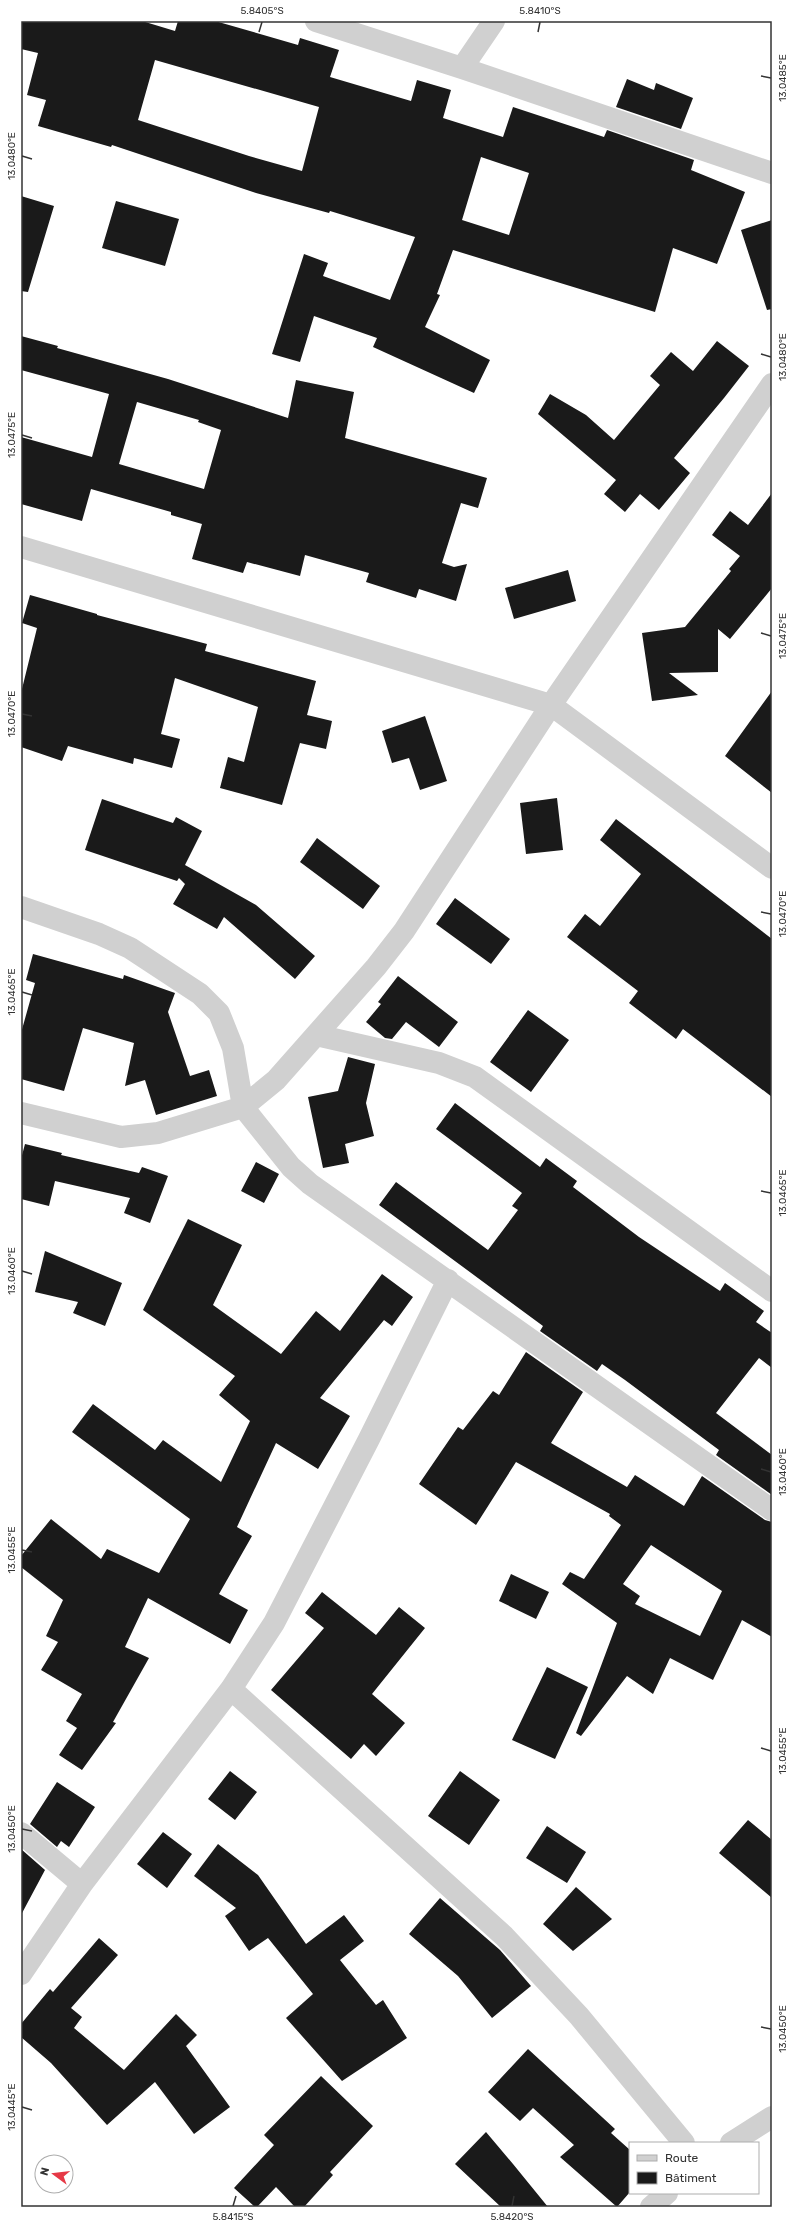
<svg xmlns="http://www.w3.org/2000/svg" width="793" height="2228" font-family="Rubik,sans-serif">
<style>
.building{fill:#1a1a1a;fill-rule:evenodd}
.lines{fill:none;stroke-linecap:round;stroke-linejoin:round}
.minor{stroke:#d0d0d0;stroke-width:22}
.ticks{fill:none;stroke:#333;stroke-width:1.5}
.neatline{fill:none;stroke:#333;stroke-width:1.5}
.ticks-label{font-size:10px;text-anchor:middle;fill:#333}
</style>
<rect width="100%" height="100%" fill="#fff"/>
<path class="building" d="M 21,21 L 142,21 L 175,31 L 178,21 L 215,21 L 298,45 L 300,38 L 339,50 L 330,77 L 411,101 L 417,80 L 451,90 L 443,118 L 503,137 L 513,107 L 604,137 L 607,130 L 694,160 L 691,170 L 745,192 L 717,264 L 673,248 L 655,312 L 453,250 L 437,294 L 440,295 L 425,327 L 490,360 L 474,393 L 373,347 L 377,338 L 314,316 L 300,362 L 272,354 L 304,254 L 328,263 L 323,276 L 390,300 L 415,237 L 330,211 L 329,213 L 256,193 L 112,145 L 111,147 L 38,126 L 46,100 L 27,95 L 38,53 L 21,49 ZM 155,60 L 319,107 L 302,171 L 249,156 L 138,120 ZM 481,157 L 529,173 L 509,235 L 462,220 Z
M 627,79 L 654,90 L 656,83 L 693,98 L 681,129 L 616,107 Z
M 21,196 L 54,206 L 28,292 L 21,291 Z
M 116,201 L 179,219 L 165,266 L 102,248 Z
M 772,220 L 772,309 L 767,310 L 741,230 Z
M 21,336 L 58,346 L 57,348 L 168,379 L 288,418 L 296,380 L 354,392 L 345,438 L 487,478 L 478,508 L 461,503 L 442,563 L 454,567 L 467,564 L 456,601 L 419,589 L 416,598 L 366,582 L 369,573 L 305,555 L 300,576 L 247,562 L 243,573 L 192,559 L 202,524 L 171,515 L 171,512 L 91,489 L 82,521 L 21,504 L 21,437 L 92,457 L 109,394 L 21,370 ZM 137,402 L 199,420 L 198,422 L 221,430 L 204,489 L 119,464 Z
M 717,341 L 749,366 L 724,398 L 674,458 L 690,473 L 659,510 L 640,494 L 625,512 L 604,494 L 616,480 L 538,414 L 550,394 L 586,415 L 614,440 L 660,385 L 650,376 L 671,352 L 693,371 Z
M 772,493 L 772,588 L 730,639 L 718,629 L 718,672 L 669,673 L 698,695 L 652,701 L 642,633 L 685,627 L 731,571 L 729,569 L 740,556 L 712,535 L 730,511 L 748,525 Z
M 568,570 L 576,601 L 514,619 L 505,588 Z
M 30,595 L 97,614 L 97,615 L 207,644 L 205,651 L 316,681 L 307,715 L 332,721 L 326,749 L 300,743 L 282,805 L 220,788 L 228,757 L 244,762 L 258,707 L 175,678 L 161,734 L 180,739 L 172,768 L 134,758 L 133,764 L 68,746 L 62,761 L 21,747 L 21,693 L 37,628 L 22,623 Z
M 772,691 L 772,793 L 725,756 Z
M 425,716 L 447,781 L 420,790 L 409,758 L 392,763 L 382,731 Z
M 557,798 L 563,850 L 526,854 L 520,803 Z
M 102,799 L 173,823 L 176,817 L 202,831 L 185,865 L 256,905 L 315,956 L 295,979 L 224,917 L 217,929 L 173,904 L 185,884 L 179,878 L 177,881 L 85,850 Z
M 616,819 L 772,939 L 772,1097 L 683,1029 L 676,1039 L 629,1003 L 638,991 L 567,937 L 585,914 L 600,926 L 641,874 L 600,840 Z
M 317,838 L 380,886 L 363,909 L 300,862 Z
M 455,898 L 510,939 L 491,964 L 436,924 Z
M 33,954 L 123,979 L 124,975 L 175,993 L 168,1012 L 190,1076 L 209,1070 L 217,1096 L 156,1115 L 145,1080 L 125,1086 L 134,1043 L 83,1028 L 64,1091 L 21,1079 L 21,1033 L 35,983 L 26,980 Z
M 398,976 L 458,1022 L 439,1047 L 406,1022 L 392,1039 L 385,1038 L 366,1022 L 381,1004 L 378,1002 Z
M 528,1010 L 569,1040 L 531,1092 L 490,1062 Z
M 348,1057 L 375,1064 L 366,1103 L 374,1136 L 345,1144 L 349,1163 L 323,1168 L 308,1097 L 338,1091 Z
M 455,1103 L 540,1167 L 546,1158 L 577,1181 L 573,1187 L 639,1237 L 720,1291 L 725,1283 L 764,1311 L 756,1322 L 772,1333 L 772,1368 L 759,1358 L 716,1413 L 772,1455 L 772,1495 L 716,1455 L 719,1450 L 625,1380 L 602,1364 L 597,1371 L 540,1331 L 543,1326 L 379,1205 L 396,1182 L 488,1250 L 518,1210 L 512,1206 L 522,1193 L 436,1129 Z
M 25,1144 L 62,1153 L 61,1155 L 139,1173 L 142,1167 L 168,1176 L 150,1223 L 124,1213 L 130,1198 L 55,1181 L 49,1206 L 21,1199 L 21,1159 Z
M 256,1162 L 279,1174 L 264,1203 L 241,1191 Z
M 188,1219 L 242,1245 L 213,1305 L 281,1354 L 316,1311 L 340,1331 L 382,1274 L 413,1297 L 392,1326 L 384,1320 L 320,1398 L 350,1416 L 318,1469 L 276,1443 L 237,1527 L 252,1536 L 219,1594 L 248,1610 L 230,1644 L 148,1598 L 125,1647 L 149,1658 L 113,1722 L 116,1723 L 82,1770 L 59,1755 L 77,1728 L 66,1721 L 82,1694 L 41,1670 L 58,1642 L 46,1636 L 63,1600 L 21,1567 L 21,1556 L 51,1519 L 101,1559 L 107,1549 L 159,1573 L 190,1519 L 72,1432 L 93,1404 L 155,1450 L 163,1440 L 221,1482 L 250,1421 L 219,1395 L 235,1376 L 143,1310 Z
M 45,1251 L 122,1283 L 105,1326 L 73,1313 L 78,1302 L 35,1292 Z
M 526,1352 L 583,1392 L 551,1443 L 627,1487 L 635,1475 L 684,1506 L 702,1476 L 765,1520 L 772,1522 L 772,1637 L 742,1620 L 713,1680 L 670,1658 L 653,1694 L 627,1676 L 581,1736 L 576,1733 L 617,1623 L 562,1584 L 570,1572 L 584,1579 L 621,1525 L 609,1516 L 610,1514 L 516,1462 L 476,1525 L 419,1484 L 458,1427 L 463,1430 L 493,1391 L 499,1395 ZM 651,1545 L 722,1591 L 700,1636 L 635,1604 L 640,1596 L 623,1584 Z
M 511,1574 L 549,1592 L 536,1619 L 499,1601 Z
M 322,1592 L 376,1635 L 399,1607 L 425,1628 L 372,1694 L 405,1723 L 376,1756 L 364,1744 L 351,1759 L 271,1690 L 324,1628 L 305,1613 Z
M 547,1667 L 588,1687 L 555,1759 L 512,1740 Z
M 230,1771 L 257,1792 L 235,1820 L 208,1799 Z
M 460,1771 L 500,1800 L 469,1845 L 428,1816 Z
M 57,1782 L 95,1807 L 69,1847 L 61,1841 L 57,1847 L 30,1824 Z
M 748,1820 L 772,1840 L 772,1898 L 719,1853 Z
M 547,1826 L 586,1852 L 567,1883 L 526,1858 Z
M 163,1832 L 192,1854 L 167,1888 L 137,1864 Z
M 218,1844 L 258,1875 L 306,1944 L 344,1915 L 364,1941 L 340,1960 L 376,2005 L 383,2000 L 407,2038 L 342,2081 L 286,2018 L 313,1994 L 268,1938 L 249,1951 L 225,1916 L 236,1908 L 194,1876 Z
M 21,1849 L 45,1870 L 21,1915 Z
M 576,1887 L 612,1919 L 573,1951 L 543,1924 Z
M 440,1898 L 500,1950 L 531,1986 L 492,2018 L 458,1976 L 409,1934 Z
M 99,1938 L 118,1955 L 71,2008 L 82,2017 L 74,2028 L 124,2070 L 176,2014 L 197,2035 L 186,2046 L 230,2107 L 194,2134 L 155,2082 L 107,2125 L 51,2063 L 21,2037 L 21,2024 L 50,1989 L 53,1992 Z
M 528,2049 L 615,2129 L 611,2133 L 630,2150 L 630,2192 L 617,2207 L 560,2157 L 574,2145 L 533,2108 L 520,2121 L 488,2092 Z
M 321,2076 L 373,2126 L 330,2172 L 333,2175 L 304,2207 L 295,2207 L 276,2187 L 257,2207 L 255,2207 L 234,2188 L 274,2145 L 264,2135 Z
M 486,2132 L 513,2164 L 548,2207 L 501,2207 L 455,2164 Z"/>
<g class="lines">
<path class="minor" d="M 316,21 L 462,68 L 772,173
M 462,68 L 494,21
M 21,547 L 551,705 L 772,868
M 21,907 L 99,934 L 130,948 L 200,994 L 219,1013 L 233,1048 L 243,1107 L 291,1167 L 310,1184 L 772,1510
M 316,1035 L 439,1063 L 475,1077 L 772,1291
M 21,1113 L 121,1137 L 158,1133 L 243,1107 L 276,1080 L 376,967 L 404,931 L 551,705 L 772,384
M 231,1689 L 504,1936 L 579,2016 L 684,2143
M 21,1833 L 82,1884
M 21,1974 L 82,1884 L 231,1689 L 274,1623 L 369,1439 L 448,1280
M 731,2143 L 772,2117
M 651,2207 L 667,2193"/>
</g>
<path class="ticks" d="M 259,32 L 262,22M 538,32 L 540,22M 761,76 L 771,78M 22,156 L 32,159M 761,354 L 771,357M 22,435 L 32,438M 761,633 L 771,636M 22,714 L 32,716M 761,912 L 771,914M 22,992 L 32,995M 761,1191 L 771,1193M 22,1271 L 32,1274M 761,1469 L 771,1472M 22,1550 L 32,1552M 761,1748 L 771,1751M 22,1829 L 32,1831M 761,2027 L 771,2029M 22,2107 L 32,2110M 233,2206 L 236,2196M 512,2206 L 514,2196"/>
<rect width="793" height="2228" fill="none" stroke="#ffffff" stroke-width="44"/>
<rect x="629" y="2142" width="130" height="52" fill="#ffffff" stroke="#adadad"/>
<rect x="637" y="2155" width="20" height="6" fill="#d0d0d0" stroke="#adadad"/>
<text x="665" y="2162" font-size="12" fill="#333333">Route</text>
<rect x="637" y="2172" width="20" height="12" fill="#1a1a1a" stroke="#adadad"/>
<text x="665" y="2182" font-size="12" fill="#333333">Bâtiment</text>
<g transform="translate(54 2174) rotate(285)"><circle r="19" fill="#ffffff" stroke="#adadad"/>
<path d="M0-3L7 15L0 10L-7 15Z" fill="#e63946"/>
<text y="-6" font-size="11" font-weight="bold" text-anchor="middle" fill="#333333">N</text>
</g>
<rect x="22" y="22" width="749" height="2184" class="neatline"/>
<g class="ticks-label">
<text x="262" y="14">5.8405°S</text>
<text x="540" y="14">5.8410°S</text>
<text transform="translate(782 78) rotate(-90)" y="4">13.0485°E</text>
<text transform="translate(11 156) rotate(-90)" y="4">13.0480°E</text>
<text transform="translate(782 357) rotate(-90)" y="4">13.0480°E</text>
<text transform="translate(11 435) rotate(-90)" y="4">13.0475°E</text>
<text transform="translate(782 636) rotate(-90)" y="4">13.0475°E</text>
<text transform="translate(11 714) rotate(-90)" y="4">13.0470°E</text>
<text transform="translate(782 914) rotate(-90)" y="4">13.0470°E</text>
<text transform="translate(11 992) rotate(-90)" y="4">13.0465°E</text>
<text transform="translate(782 1193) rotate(-90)" y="4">13.0465°E</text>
<text transform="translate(11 1271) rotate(-90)" y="4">13.0460°E</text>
<text transform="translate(782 1472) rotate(-90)" y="4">13.0460°E</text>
<text transform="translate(11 1550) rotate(-90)" y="4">13.0455°E</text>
<text transform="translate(782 1751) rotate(-90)" y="4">13.0455°E</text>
<text transform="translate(11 1829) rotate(-90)" y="4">13.0450°E</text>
<text transform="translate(782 2029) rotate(-90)" y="4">13.0450°E</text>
<text transform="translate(11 2107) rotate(-90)" y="4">13.0445°E</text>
<text x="233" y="2220">5.8415°S</text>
<text x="512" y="2220">5.8420°S</text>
</g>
</svg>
